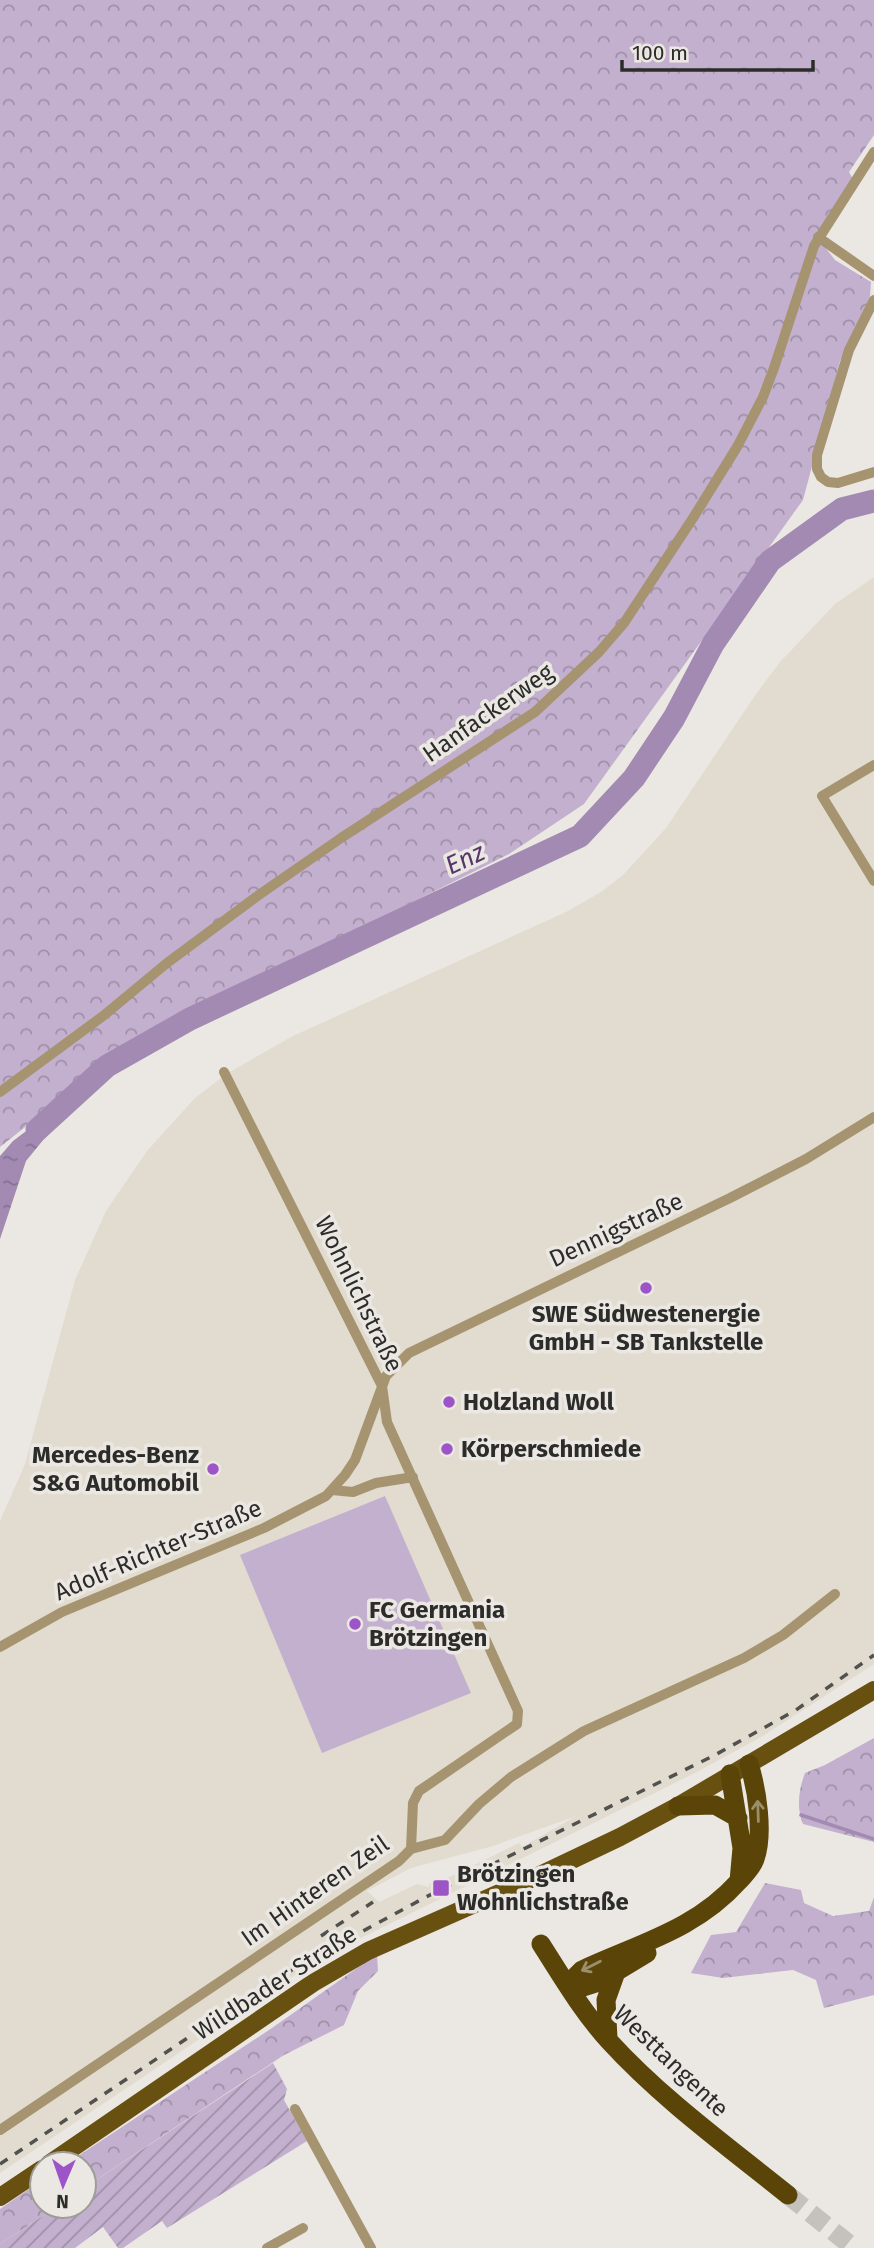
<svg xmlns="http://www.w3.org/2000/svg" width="874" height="2248" font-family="'Fira Sans',sans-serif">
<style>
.built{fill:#e1dccf;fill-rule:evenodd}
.forest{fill:url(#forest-crowns)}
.garden{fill:url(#garden-furrows)}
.pitch{fill:#c3b0cf}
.water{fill:url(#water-ripples)}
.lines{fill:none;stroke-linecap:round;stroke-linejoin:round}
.stream{stroke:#a28ab2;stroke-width:3.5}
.river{stroke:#a28ab2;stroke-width:23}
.trunk-tunnel{stroke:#c5c2be;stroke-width:19;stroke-dasharray:19 10;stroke-linecap:butt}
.minor{stroke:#a5946f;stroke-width:10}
.primary{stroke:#685010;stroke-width:18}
.trunk{stroke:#5a4408;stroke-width:19}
.rail{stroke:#51514e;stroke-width:3.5;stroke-dasharray:9 9;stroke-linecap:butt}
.oneway{stroke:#9b8e6b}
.poi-dot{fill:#9d54c7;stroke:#ebe8e3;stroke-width:2.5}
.labels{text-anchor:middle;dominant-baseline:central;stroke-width:7;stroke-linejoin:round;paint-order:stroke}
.street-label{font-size:24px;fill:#2c2c2a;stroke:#ebe8e3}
.poi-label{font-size:24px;font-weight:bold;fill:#2c2c2a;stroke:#ebe8e3;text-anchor:start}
.water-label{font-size:26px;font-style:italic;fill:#57376b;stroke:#ebe8e3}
</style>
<defs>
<pattern id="forest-crowns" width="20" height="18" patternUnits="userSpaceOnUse" patternTransform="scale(1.75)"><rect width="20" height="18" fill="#c3b0cf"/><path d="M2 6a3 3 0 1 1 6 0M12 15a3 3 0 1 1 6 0" fill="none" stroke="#9f8fa8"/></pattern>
<pattern id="garden-furrows" width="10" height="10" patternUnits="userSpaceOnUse" patternTransform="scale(1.75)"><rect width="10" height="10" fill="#c3b0cf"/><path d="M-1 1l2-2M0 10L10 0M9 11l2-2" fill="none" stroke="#9f8fa8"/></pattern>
<pattern id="water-ripples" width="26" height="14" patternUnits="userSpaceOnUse" patternTransform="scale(1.75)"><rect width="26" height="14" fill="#a28ab2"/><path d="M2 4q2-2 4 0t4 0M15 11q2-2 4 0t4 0" fill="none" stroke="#847191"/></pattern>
</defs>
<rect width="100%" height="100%" fill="#ebe8e3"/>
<path class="built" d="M 874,577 L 874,1664 L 763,1736 L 695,1773 L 365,1936 L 298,1973 L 0,2173 L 0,1521 L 25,1464 L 75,1280 L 106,1211 L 147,1151 L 194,1099 L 226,1074 L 293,1036 L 566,912 L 601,892 L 623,875 L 666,828 L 756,694 L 780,662 L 835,604 ZM 576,1816 L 522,1847 L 519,1843 L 443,1880 L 442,1878 L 429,1884 L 429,1887 L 417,1884 L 379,1902 L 367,1891 L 411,1868 L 493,1846 Z"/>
<path class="forest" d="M 0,0 L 874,0 L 874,135 L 849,172 L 853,179 L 817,237 L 835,260 L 871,282 L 870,297 L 865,311 L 840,361 L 803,500 L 584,804 L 509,854 L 181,1018 L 108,1061 L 0,1147 Z
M 874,1738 L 874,1842 L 803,1824 C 796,1808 799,1788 805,1773 L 825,1765 Z
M 765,1883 L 801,1890 L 804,1903 L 833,1916 L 869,1911 L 874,1897 L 874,1995 L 824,2008 L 816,1980 L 793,1970 L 723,1978 L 691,1973 L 711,1935 L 736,1932 Z
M 377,1954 L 378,1971 L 358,1991 L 344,2025 L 284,2055 L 84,2188 L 84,2164 L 66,2164 L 272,2028 Z
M 42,2180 L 42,2206 L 58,2206 L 0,2244 L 0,2209 Z"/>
<path class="garden" d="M 273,2063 L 287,2089 L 284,2100 L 307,2141 L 167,2228 L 162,2221 L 123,2248 L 118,2248 L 103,2227 L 75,2248 L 0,2248 L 0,2244 L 58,2206 L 84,2206 L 84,2188 Z"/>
<path class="pitch" d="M 385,1496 L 471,1693 L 322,1753 L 240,1555 Z"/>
<path class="water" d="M 58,1107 L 62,1117 L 26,1161 L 0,1239 L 0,1156 L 13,1141 Z"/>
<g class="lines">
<path class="stream" d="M 801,1815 L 874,1839"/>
<path class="river" d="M 37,1130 L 107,1066 L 190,1019 L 580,836 L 634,778 L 674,718 L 713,644 L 770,561 L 842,509 L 874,501"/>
<path class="trunk-tunnel" d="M 788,2195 L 854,2248"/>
<path class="minor" d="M 818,237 L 874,276
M 874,300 L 849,350 L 817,455 L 817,469 L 821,477 L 828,482 L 838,483 L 874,472
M 874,765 L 822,796 L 874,881
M 224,1072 L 382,1386 L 387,1422 L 518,1711 L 517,1724 L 419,1791 L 413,1803 L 411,1849
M 0,1092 L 103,1016 L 167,963 L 256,897 L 341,838 L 535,712 L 599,652 L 624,623 L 693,518 L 737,447 L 763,397 L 774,368 L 814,246 L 874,152
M 332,1490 L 353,1492 L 376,1483 L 413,1477
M 0,1647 L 62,1612 L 264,1528 L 326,1496 L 345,1475 L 355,1460 L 386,1376 L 409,1353 L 730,1198 L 806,1159 L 874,1117
M 295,2109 L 371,2248
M 0,2130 L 399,1861 L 411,1849 L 445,1840 L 479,1804 L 511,1777 L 584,1731 L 744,1658 L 783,1635 L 835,1594
M 267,2248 L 303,2228"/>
<path class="primary" d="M 49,2164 L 313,1983 L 368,1951 L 538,1876 L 620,1837 L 678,1806 L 874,1690
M 0,2197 L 42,2169"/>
<path class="trunk" d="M 730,1774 L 742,1848 L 739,1881
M 678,1806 L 715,1805 L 738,1818
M 541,1944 C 562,1977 582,2011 609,2041 C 662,2099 727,2146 788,2195
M 571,1991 L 575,1977 L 582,1970 C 640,1943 695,1930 739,1881 C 745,1874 752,1868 755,1859 C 764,1834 757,1789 749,1764
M 571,1991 L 599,1982 L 647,1953
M 608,2038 L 606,2000 L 616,1972"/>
<path class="rail" d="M 321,1936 L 373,1902
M 0,2164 L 256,1992 L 302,1964 L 426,1897 L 715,1755 L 796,1710 L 874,1655"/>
</g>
<defs><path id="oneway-shaft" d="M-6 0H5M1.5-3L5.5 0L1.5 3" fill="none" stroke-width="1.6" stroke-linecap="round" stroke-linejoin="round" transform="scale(1.75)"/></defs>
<g class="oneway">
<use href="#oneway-shaft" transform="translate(758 1811) rotate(-92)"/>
<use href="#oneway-shaft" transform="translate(591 1966) rotate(153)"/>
</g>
<g class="poi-dot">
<circle cx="646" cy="1288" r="7"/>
<circle cx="449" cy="1402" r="7"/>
<circle cx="447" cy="1449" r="7"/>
<circle cx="213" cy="1469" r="7"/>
<circle cx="355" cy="1624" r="7"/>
<rect x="432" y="1879" width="18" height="18" rx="3.5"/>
</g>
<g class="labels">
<g class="street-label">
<text transform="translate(488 713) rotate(-35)">Hanfackerweg</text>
<text transform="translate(616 1230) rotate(-25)">Dennigstraße</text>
<text transform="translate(359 1294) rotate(64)">Wohnlichstraße</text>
<text transform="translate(158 1550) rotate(-23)">Adolf-Richter-Straße</text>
<text transform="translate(315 1891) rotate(-35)">Im Hinteren Zeil</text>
<text transform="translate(275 1983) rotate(-33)">Wildbader Straße</text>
<text transform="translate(671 2061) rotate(44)">Westtangente</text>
</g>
<g class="poi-label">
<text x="646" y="1314" text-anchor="middle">SWE Südwestenergie<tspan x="646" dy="28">GmbH - SB Tankstelle</tspan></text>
<text x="463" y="1402">Holzland Woll</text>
<text x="461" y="1449">Körperschmiede</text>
<text x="199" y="1455" text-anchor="end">Mercedes-Benz<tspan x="199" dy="28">S&amp;G Automobil</tspan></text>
<text x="369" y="1610">FC Germania<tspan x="369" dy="28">Brötzingen</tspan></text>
<text x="457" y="1874">Brötzingen<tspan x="457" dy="28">Wohnlichstraße</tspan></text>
</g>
<g class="water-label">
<text transform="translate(465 859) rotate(-25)">Enz</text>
</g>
</g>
<g transform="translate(63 2185) rotate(182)"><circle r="33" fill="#ebe8e3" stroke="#9f9d99" stroke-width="2"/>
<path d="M0-5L12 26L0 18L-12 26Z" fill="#9d54c7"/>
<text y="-10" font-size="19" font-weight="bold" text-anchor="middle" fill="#2c2c2a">N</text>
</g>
<path d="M622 60v10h191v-10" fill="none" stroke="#2c2c2a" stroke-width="3.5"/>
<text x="632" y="60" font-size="21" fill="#2c2c2a" stroke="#ebe8e3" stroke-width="5" paint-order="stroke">100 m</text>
</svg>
